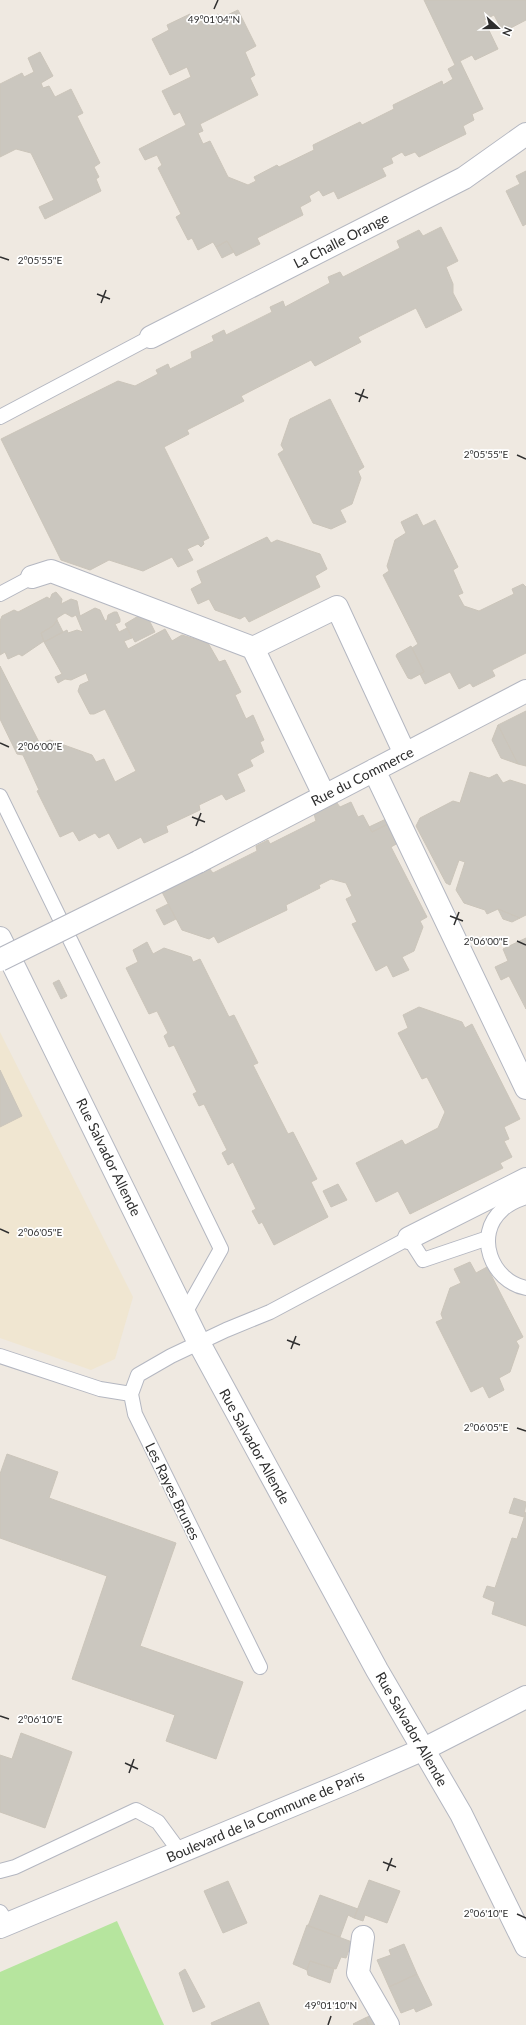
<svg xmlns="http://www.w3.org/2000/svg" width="526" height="2025" font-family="Lato,sans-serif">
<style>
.education{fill:#f0e6d1}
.green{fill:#b6e59e}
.building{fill:#cbc7bf;stroke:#cbc5ba}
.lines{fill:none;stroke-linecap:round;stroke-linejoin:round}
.lane-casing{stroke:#b4b7c1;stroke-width:16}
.street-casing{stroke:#b4b7c1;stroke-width:24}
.secondary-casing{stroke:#b4b7c1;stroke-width:24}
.lane{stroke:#fff;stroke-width:14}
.street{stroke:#fff;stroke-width:22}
.secondary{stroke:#fff;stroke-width:22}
.street-bridge-casing{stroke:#b4b7c1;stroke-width:24;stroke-linecap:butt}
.street-bridge{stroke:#fff;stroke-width:22}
.ticks{fill:none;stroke:#2e2e2e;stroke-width:1.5}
.labels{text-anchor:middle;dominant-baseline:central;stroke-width:3.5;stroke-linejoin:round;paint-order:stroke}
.street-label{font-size:14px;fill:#2e2e2e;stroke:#fff}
.ticks-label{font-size:10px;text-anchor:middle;fill:#2e2e2e;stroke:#fff;stroke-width:3.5;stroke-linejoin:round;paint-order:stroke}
</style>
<rect width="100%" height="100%" fill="#efe9e1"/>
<path class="education" d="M 0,1032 L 133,1297 L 115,1359 L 91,1370 L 0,1338 Z"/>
<path class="green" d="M 117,1921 L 164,2025 L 0,2025 L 0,1972 Z"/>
<path class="building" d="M 424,0 L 526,0 L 526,20 L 503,32 L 494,15 L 484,20 L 498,49 L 475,60 L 472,55 L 460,61 L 483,109 L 472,114 L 474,120 L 463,126 L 466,134 L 419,157 L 415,152 L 405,156 L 402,152 L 391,158 L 393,163 L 382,168 L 386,176 L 338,199 L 334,191 L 323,196 L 319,190 L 309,196 L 311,201 L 300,207 L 303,215 L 257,238 L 260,244 L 236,256 L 227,241 L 216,247 L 213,242 L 198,250 L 192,238 L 188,240 L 176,217 L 181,214 L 158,168 L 162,165 L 157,155 L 145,160 L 139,149 L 186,125 L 180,112 L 174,115 L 162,91 L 191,77 L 187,67 L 170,75 L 152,39 L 169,30 L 167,25 L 190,14 L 195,24 L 218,14 L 221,18 L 238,10 L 256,46 L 245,52 L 255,75 L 250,78 L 258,95 L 200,124 L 203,131 L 198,133 L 203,144 L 210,141 L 228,177 L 248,185 L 256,181 L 254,177 L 277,165 L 279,167 L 314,150 L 313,145 L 360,122 L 362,125 L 394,109 L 393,105 L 442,81 L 443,85 L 453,79 L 448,69 L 455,65 Z
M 40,52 L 53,76 L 41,83 L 43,88 L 49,86 L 55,97 L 71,89 L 83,113 L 77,116 L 100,163 L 94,167 L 99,177 L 96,179 L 101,191 L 45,219 L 39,207 L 54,200 L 31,153 L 16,149 L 0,157 L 0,84 L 22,73 L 24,77 L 34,72 L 28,58 Z
M 526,171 L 526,224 L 523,226 L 506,191 L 520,184 L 516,176 Z
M 441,227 L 458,261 L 446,267 L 453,284 L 453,293 L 462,310 L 426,328 L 416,308 L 358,337 L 361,342 L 315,366 L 311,360 L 241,396 L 244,401 L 187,430 L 189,434 L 164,447 L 209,538 L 203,541 L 204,544 L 201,547 L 198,544 L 187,549 L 193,560 L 178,567 L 172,557 L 143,571 L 109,560 L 90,570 L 61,560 L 1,439 L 118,381 L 135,386 L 158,374 L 156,370 L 168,364 L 170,369 L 192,358 L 191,352 L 214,341 L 212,336 L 224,330 L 226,335 L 272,312 L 270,307 L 283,301 L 285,307 L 330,283 L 328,277 L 340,272 L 343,277 L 400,248 L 397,241 L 419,230 L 423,236 Z
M 227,241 L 234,252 L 222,258 L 216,247 Z
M 330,399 L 364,467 L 358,471 L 361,478 L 352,504 L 340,510 L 346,522 L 331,529 L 313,523 L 278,454 L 284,450 L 281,445 L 290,419 Z
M 417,514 L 423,526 L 435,520 L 458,567 L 453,570 L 463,593 L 458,595 L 464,606 L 479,611 L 514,594 L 512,589 L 523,584 L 526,587 L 526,653 L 492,670 L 495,676 L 473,687 L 470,683 L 459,689 L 450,672 L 425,684 L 420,674 L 424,672 L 412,648 L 418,644 L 383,575 L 389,571 L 387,566 L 395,540 L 406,533 L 401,522 Z
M 267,537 L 271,543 L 277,540 L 320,554 L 327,569 L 315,576 L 320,587 L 249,622 L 245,616 L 240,619 L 215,610 L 209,599 L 198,604 L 191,589 L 202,583 L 197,571 Z
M 56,592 L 62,599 L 61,604 L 71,599 L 77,601 L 80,616 L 95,608 L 100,610 L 105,621 L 107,620 L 108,615 L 114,612 L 117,612 L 120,619 L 120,622 L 115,624 L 119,632 L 127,628 L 132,638 L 124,641 L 128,649 L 165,629 L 172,641 L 182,635 L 208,643 L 219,662 L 225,660 L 241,692 L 235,695 L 246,719 L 253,715 L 264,740 L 260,742 L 264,752 L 250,760 L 253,766 L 237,774 L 245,791 L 226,800 L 222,794 L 199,805 L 200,810 L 166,826 L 168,832 L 144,843 L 141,837 L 118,849 L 109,833 L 99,838 L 95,833 L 79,841 L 73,831 L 60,837 L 37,791 L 39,790 L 23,755 L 17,754 L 0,719 L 0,666 L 40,744 L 50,740 L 92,755 L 96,762 L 104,759 L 115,782 L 136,771 L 105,709 L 94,714 L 90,714 L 78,691 L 80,685 L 89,681 L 86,673 L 71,680 L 65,679 L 58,683 L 55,677 L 62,674 L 44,642 L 67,630 L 68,633 L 77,630 L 83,632 L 76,615 L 72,617 L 65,613 L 57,618 L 57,620 L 53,626 L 41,633 L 44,641 L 22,656 L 19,654 L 8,659 L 5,652 L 0,655 L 0,621 L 2,616 L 14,610 L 18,612 L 47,597 L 50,599 L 52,594 Z
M 145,612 L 155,632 L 135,642 L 125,624 Z
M 57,620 L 63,632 L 44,642 L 41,633 L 53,626 Z
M 411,646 L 424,672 L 411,679 L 408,678 L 396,656 L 397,654 Z
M 526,711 L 526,766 L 518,764 L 498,725 Z
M 498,725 L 518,764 L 501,758 L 492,740 Z
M 470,772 L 489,778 L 497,774 L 503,783 L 510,780 L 526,785 L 526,915 L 520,918 L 498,909 L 487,914 L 485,910 L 464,903 L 456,890 L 465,862 L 459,860 L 450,885 L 446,883 L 416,826 L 420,818 L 453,801 L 460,803 Z
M 351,802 L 358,817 L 363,815 L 372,832 L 388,824 L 398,843 L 391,847 L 427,917 L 420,921 L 423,927 L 414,951 L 402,957 L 409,970 L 393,977 L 387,965 L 376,971 L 352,924 L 357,922 L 346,899 L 352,896 L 346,883 L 331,879 L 319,885 L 320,888 L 286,905 L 287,910 L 218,943 L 214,936 L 209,939 L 182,930 L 162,892 L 209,868 L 213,873 L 257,851 L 256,846 L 268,840 L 270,844 L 316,821 L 314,814 L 337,803 L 340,807 Z
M 386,819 L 388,824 L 372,832 L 369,827 Z
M 168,904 L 176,919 L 164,925 L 156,910 Z
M 498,909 L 520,918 L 512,922 L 503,919 Z
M 526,938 L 526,1009 L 509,976 L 501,980 L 495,967 L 508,961 L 503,949 Z
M 147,942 L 153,954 L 164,948 L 191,957 L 193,962 L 200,959 L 229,1017 L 234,1015 L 258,1063 L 253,1065 L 288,1134 L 293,1132 L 317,1179 L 311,1182 L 328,1217 L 274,1245 L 262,1222 L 259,1224 L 252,1211 L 256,1209 L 233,1162 L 228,1165 L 222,1153 L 227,1150 L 204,1104 L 199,1106 L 193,1094 L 197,1092 L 174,1045 L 169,1047 L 164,1036 L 168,1033 L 157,1011 L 149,1014 L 126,968 L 138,962 L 133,950 Z
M 59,980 L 67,996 L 61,999 L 53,983 Z
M 419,1007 L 462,1022 L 465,1028 L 472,1024 L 520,1119 L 504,1127 L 509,1139 L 504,1141 L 512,1157 L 500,1163 L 503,1168 L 410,1214 L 398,1191 L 376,1202 L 356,1163 L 402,1140 L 405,1145 L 438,1128 L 445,1112 L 427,1077 L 422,1079 L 398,1033 L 408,1028 L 403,1015 Z
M 0,1070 L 22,1116 L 0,1127 Z
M 338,1184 L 347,1200 L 331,1207 L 323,1191 Z
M 470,1262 L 476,1273 L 487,1267 L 523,1337 L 516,1341 L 519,1346 L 510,1372 L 499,1378 L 504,1390 L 489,1398 L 483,1386 L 471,1392 L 436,1322 L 443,1319 L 441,1314 L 450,1288 L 461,1283 L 454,1269 Z
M 7,1454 L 58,1472 L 49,1498 L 176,1543 L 140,1646 L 243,1682 L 216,1759 L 166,1741 L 175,1715 L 72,1679 L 107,1576 L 0,1538 L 0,1474 Z
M 514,1498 L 526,1502 L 524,1517 L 509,1513 Z
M 526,1512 L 526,1626 L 492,1614 L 495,1602 L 483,1597 L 487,1586 L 495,1588 L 512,1538 L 517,1539 Z
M 21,1733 L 72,1752 L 45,1828 L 0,1812 L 0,1755 L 12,1759 Z
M 369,1880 L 400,1891 L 387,1923 L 365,1915 L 363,1921 L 354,1918 Z
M 228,1881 L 247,1923 L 223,1933 L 204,1891 Z
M 320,1895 L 358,1909 L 354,1918 L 348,1915 L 340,1937 L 308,1926 Z
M 307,1925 L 352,1942 L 346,1958 L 341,1957 L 336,1969 L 310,1961 L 307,1970 L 293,1964 Z
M 404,1944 L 417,1974 L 389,1987 L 377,1960 L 391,1955 L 389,1950 Z
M 310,1961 L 334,1969 L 330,1983 L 308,1975 L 307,1970 Z
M 185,1969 L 205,2007 L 193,2012 L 179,1973 Z
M 417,1974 L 432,2005 L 416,2012 L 414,2008 L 401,2013 L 389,1987 Z
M 259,2002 L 269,2025 L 212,2025 L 211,2023 Z
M 377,2013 L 383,2025 L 368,2025 L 365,2018 Z
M 365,2018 L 368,2025 L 354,2025 L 353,2024 Z"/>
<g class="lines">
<defs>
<path id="lane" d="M 0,417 L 151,337
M 0,594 L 32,577
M 0,796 L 221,1249 L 185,1313
M 526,1197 C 517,1200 509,1203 502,1210 C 474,1235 491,1281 526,1288
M 0,1356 L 100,1389 L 131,1394
M 260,1667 L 135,1414 L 131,1394 L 138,1375 L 171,1356 L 226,1330 L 270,1312 L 409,1238 L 423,1260 L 488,1238
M 0,1871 L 15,1867 L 136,1810 L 158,1822 L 180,1852
M 0,1912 L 8,1924"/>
<path id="street" d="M 151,337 L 464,178 L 526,134
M 32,577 L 51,571 L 253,648
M 374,770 L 526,1088
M 324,795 L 253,648 L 337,607 L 405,754
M 198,862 L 526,691
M 0,938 L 199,1343 L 377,1670 L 461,1814 L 526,1946
M 409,1238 L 526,1179
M 363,1937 L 358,1973 L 388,2025"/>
<path id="secondary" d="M 0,1927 L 346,1783 L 424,1749 L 526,1697"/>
</defs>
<use href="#lane" class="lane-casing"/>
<use href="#street" class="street-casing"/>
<use href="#secondary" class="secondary-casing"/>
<use href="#lane" class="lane"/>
<use href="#street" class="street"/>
<use href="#secondary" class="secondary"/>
<defs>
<path id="street-bridge" d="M 0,960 L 198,862"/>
</defs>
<use href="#street-bridge" class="street-bridge-casing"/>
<use href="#street-bridge" class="street-bridge"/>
</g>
<path class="ticks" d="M 214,9 L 218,0M 0,257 L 9,260M 97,294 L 110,299M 101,303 L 106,290M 355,393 L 368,398M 359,402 L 364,389M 517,455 L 526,459M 0,743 L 9,747M 192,817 L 205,822M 196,826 L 201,813M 450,916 L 463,921M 454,925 L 459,912M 517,941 L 526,945M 0,1229 L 9,1233M 287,1340 L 300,1345M 291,1349 L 296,1336M 517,1428 L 526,1431M 0,1716 L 9,1719M 125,1763 L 138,1769M 129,1773 L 134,1759M 383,1862 L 396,1867M 387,1871 L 392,1858M 517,1914 L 526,1918M 328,2025 L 331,2016"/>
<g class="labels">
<g class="street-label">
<text transform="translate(341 240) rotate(-27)">La Challe Orange</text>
<text transform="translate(362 776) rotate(-27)">Rue du Commerce</text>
<text transform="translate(109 1157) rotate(64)">Rue Salvador Allende</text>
<text transform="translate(255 1446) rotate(61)">Rue Salvador Allende</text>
<text transform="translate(173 1491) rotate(64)">Les Rayes Brunes</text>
<text transform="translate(412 1729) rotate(60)">Rue Salvador Allende</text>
<text transform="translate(265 1816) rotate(-23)">Boulevard de la Commune de Paris</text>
</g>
</g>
<g class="ticks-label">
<text x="214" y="23">49°01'04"N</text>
<text x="40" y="264">2°05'55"E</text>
<text x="486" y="458">2°05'55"E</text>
<text x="40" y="750">2°06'00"E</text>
<text x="486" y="945">2°06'00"E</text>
<text x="40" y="1236">2°06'05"E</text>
<text x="486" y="1431">2°06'05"E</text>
<text x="40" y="1723">2°06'10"E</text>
<text x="486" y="1917">2°06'10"E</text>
<text x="331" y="2009">49°01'10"N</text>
</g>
<g transform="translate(498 28) rotate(111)" stroke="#ffffff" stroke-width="3" paint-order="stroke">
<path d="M0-3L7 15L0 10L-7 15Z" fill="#2e2e2e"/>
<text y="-6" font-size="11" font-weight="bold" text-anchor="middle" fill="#2e2e2e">N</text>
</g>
</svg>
